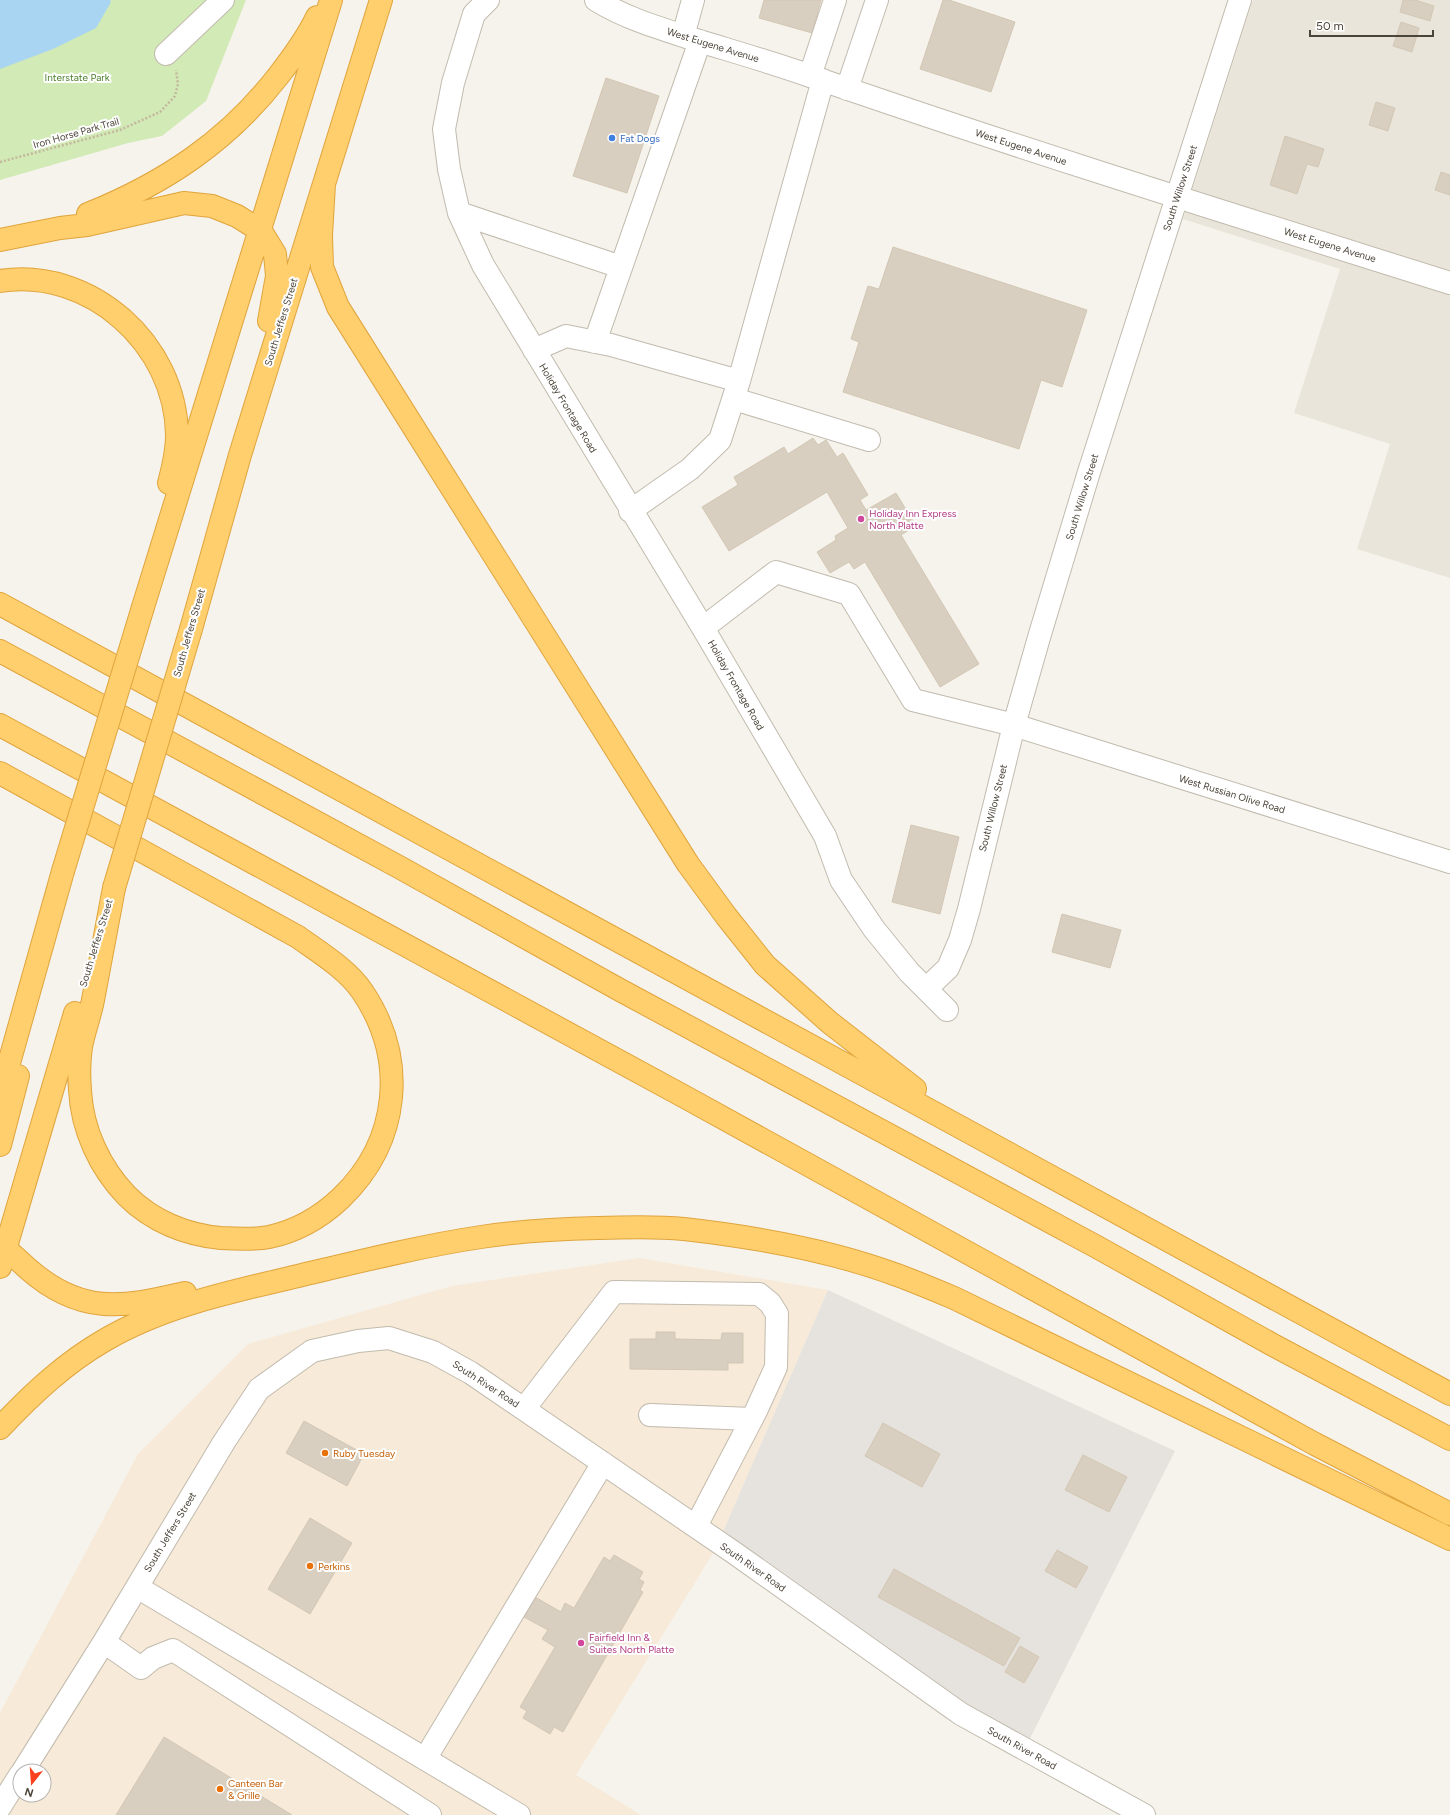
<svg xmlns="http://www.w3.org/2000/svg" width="1450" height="1815" font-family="Figtree,sans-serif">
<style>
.residential{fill:#eae5da}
.commercial{fill:#f7ead8;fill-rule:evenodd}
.industrial{fill:#e6e2dd}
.green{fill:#d2eab5}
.water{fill:#a9d4f2}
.building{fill:#d8cfc1;stroke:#d3c7b4}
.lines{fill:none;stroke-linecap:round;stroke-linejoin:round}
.minor-casing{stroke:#c2bbae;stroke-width:24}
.highway-casing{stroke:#e0a43c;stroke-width:24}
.path{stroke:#c4b79f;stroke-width:2.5;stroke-dasharray:2 2;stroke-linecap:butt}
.minor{stroke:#fff;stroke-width:22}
.highway{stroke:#ffcf6e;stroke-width:22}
.highway-bridge-casing{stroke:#e0a43c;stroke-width:24;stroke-linecap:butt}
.highway-bridge{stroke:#ffcf6e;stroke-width:22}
.shop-dot{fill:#3f7fe0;stroke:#fff;stroke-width:1.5}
.hotel-dot{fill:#d1479c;stroke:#fff;stroke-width:1.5}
.food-dot{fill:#e8710a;stroke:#fff;stroke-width:1.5}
.labels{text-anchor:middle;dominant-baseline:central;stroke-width:4;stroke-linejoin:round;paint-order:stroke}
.street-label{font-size:10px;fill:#4b4439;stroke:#fff}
.park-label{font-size:10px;fill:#4a7f2a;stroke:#fff}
.shop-label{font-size:10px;fill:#366cbe;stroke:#fff;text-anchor:start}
.hotel-label{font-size:10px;fill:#b23c85;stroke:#fff;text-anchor:start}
.food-label{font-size:10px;fill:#c56008;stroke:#fff;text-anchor:start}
</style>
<rect width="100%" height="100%" fill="#f6f3ec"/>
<path class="residential" d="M 1253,0 L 1450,0 L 1450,578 L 1357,549 L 1390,444 L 1294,413 L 1340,269 L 1183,219 Z"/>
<path class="commercial" d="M 639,1258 L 828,1290 L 715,1550 L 576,1775 L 641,1815 L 0,1815 L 0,1713 L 138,1454 L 248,1344 L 452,1286 ZM 20,1771 L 44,1771 L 44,1795 L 20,1795 Z"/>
<path class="industrial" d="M 828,1290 L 1175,1451 L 1020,1758 L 945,1718 L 715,1550 Z"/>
<path class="green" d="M 0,0 L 246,0 L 206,101 L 162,136 L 128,143 L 0,180 Z"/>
<path class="water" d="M 0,0 L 110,0 L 111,2 L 96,28 L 53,49 L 0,69 Z"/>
<path class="building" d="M 764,0 L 821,0 L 812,33 L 759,18 Z
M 943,0 L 949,0 L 1015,22 L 991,92 L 920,69 Z
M 1403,0 L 1415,0 L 1434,6 L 1430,21 L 1400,12 Z
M 1401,22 L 1419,28 L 1412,52 L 1393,46 Z
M 606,78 L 659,96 L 627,193 L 573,176 Z
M 1376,102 L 1395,108 L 1388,131 L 1369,125 Z
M 1285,136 L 1324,149 L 1318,167 L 1307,164 L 1297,194 L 1270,185 Z
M 1441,172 L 1450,175 L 1450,195 L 1435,190 Z
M 893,247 L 1087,310 L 1062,387 L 1041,380 L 1019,449 L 843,392 L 859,342 L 851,339 L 868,286 L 879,289 Z
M 813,438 L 818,445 L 826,440 L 837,457 L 843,453 L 868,495 L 860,500 L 866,510 L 896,493 L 916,526 L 901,535 L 979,664 L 940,687 L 865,562 L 854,569 L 849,562 L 830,573 L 817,552 L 836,540 L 835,536 L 848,528 L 827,492 L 729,551 L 702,507 L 738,485 L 734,477 L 784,447 L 788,454 Z
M 911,825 L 959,837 L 940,914 L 892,902 Z
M 1062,914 L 1121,930 L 1110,968 L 1052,952 Z
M 656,1332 L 675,1332 L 675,1339 L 721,1340 L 722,1333 L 743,1333 L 743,1363 L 728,1363 L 728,1370 L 630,1369 L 630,1339 L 656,1339 Z
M 304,1421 L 364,1454 L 347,1486 L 286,1453 Z
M 883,1423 L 940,1454 L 922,1487 L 865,1456 Z
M 1083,1455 L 1127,1477 L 1109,1512 L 1065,1490 Z
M 310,1518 L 352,1543 L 310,1614 L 268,1589 Z
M 1057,1550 L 1088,1567 L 1076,1588 L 1045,1571 Z
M 614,1555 L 643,1572 L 639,1579 L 644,1582 L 640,1590 L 643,1592 L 563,1732 L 554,1727 L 550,1734 L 523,1718 L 527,1711 L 520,1707 L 555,1647 L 542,1639 L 548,1630 L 524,1617 L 535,1597 L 561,1612 L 565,1603 L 574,1608 L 604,1557 L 610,1561 Z
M 894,1569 L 1020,1638 L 1004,1666 L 878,1597 Z
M 1020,1646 L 1039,1657 L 1024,1683 L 1005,1672 Z
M 164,1737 L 292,1815 L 116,1815 Z"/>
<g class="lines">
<defs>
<path id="minor" d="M 488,0 L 474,14 L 453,83 L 444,129 L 449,169 L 459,213 L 483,265 L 703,628 L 825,836 L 841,880 L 874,929 L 909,972 L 947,1010
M 596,0 C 627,19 662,29 696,40 C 735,52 774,63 813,77 C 1024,150 1237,216 1450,283
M 683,36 L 693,0
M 166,54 L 223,0
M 810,76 L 835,0
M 847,89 L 877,0
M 459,213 L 621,267
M 595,342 L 700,41
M 534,350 L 566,336 L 611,345 L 739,381
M 734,399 L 869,440
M 630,511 L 690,469 L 720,440 L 739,381 L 823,80
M 703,628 L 776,572 L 849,594 L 913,700 L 1014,725 L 1450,862
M 926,989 L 948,968 L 960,940 L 969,909 L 1014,725 L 1040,634 L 1089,472 L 1240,0
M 524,1409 L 614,1292 L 759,1294 L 770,1303 L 777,1314 L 776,1367 L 756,1411 L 696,1526
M 650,1415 L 752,1419
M 137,1587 L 519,1815
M 104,1642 L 141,1668 L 153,1658 L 173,1650 L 430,1815
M 425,1759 L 603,1463
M 23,1771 L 104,1642 L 224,1442 L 259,1389 L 312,1351 L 358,1341 L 389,1338 L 433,1352 L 471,1373 L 733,1552 L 961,1714 L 1144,1815
M 0,1807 L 20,1775"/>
<path id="highway" d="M 324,184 L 321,235 L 322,267 L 338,307 L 688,864 L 726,916 L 765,965 L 829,1022 L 915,1089
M 88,214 C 165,183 228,141 279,75 C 293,57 307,38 317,17
M 0,240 L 60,228 L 87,225 L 184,203 L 212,206 L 237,216 L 261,231 L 275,254 L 277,276 L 269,321
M 0,281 C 90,267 176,344 177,435 C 177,450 173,468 169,483
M 0,604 L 1450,1394
M 143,607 L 331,0
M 191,629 L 240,455 L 381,0
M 0,651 L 399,867 L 620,990 L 1097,1247 L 1273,1345 L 1450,1439
M 0,725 L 685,1097 L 1315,1444 L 1450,1514
M 0,773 L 298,937 C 319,952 347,969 362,991 C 408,1059 400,1141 341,1198 C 321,1217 297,1231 269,1237 C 254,1240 237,1239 221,1238 C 186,1235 152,1221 127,1196 C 100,1168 82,1130 80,1090 C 79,1077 79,1060 81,1047 C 84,1031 90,1016 93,1000 C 100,963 107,925 114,888
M 0,1095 L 63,871
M 0,1145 L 18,1076
M 0,1242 C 8,1252 18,1259 27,1268 C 80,1315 121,1308 185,1293
M 0,1267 L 75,1013
M 0,1428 C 32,1394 65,1363 105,1340 C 165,1305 235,1291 302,1275 C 361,1261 421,1246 481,1237 C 519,1231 559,1229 598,1228 C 626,1227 655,1226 684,1229 C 755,1237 830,1250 897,1275 C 916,1282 935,1290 954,1298 L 1450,1539"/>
</defs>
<use href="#minor" class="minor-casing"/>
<use href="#highway" class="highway-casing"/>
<path class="path" d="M 0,162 L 120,130 L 160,112 L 175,96 L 178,84 L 176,70"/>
<use href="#minor" class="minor"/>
<use href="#highway" class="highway"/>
<defs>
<path id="highway-bridge" d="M 63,871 L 143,607
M 114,888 L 191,629"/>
</defs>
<use href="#highway-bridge" class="highway-bridge-casing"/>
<use href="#highway-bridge" class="highway-bridge"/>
</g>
<circle class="shop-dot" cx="612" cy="138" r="4"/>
<g class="hotel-dot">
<circle cx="861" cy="519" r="4"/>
<circle cx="581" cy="1643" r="4"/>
</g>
<g class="food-dot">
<circle cx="325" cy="1453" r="4"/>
<circle cx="310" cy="1566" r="4"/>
<circle cx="220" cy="1789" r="4"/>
</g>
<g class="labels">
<g class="street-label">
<text transform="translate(713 45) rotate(17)">West Eugene Avenue</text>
<text transform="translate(76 133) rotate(-16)">Iron Horse Park Trail</text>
<text transform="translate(1021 147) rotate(18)">West Eugene Avenue</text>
<text transform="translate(1180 188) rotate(-72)">South Willow Street</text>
<text transform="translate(1330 245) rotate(17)">West Eugene Avenue</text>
<text transform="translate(281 322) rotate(-73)">South Jeffers Street</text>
<text transform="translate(568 408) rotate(59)">Holiday Frontage Road</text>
<text transform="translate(1082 497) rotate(-73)">South Willow Street</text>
<text transform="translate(189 633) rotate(-74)">South Jeffers Street</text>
<text transform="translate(736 685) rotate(60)">Holiday Frontage Road</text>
<text transform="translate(1232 794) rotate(17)">West Russian Olive Road</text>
<text transform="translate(993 808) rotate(-76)">South Willow Street</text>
<text transform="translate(96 943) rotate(-73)">South Jeffers Street</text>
<text transform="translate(486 1384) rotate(33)">South River Road</text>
<text transform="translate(170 1532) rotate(-59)">South Jeffers Street</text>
<text transform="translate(753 1567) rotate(35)">South River Road</text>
<text transform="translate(1022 1748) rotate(29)">South River Road</text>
</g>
<g class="park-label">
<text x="77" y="77">Interstate Park</text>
</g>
<g class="shop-label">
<text x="620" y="138">Fat Dogs</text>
</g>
<g class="hotel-label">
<text x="869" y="513">Holiday Inn Express<tspan x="869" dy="12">North Platte</tspan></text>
<text x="589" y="1637">Fairfield Inn &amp;<tspan x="589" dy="12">Suites North Platte</tspan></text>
</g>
<g class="food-label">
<text x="333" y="1453">Ruby Tuesday</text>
<text x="318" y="1566">Perkins</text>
<text x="228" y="1783">Canteen Bar<tspan x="228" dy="12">&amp; Grille</tspan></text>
</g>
</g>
<g transform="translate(32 1783) rotate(197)"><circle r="19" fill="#ffffff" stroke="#b7b4b0"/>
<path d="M0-3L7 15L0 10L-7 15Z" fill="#fc3f1d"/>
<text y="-6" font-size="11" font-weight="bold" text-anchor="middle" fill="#4b4439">N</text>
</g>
<path d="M1310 30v6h123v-6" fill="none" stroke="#4b4439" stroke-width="2"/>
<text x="1316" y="30" font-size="12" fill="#4b4439" stroke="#ffffff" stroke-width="3" paint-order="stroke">50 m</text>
</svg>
